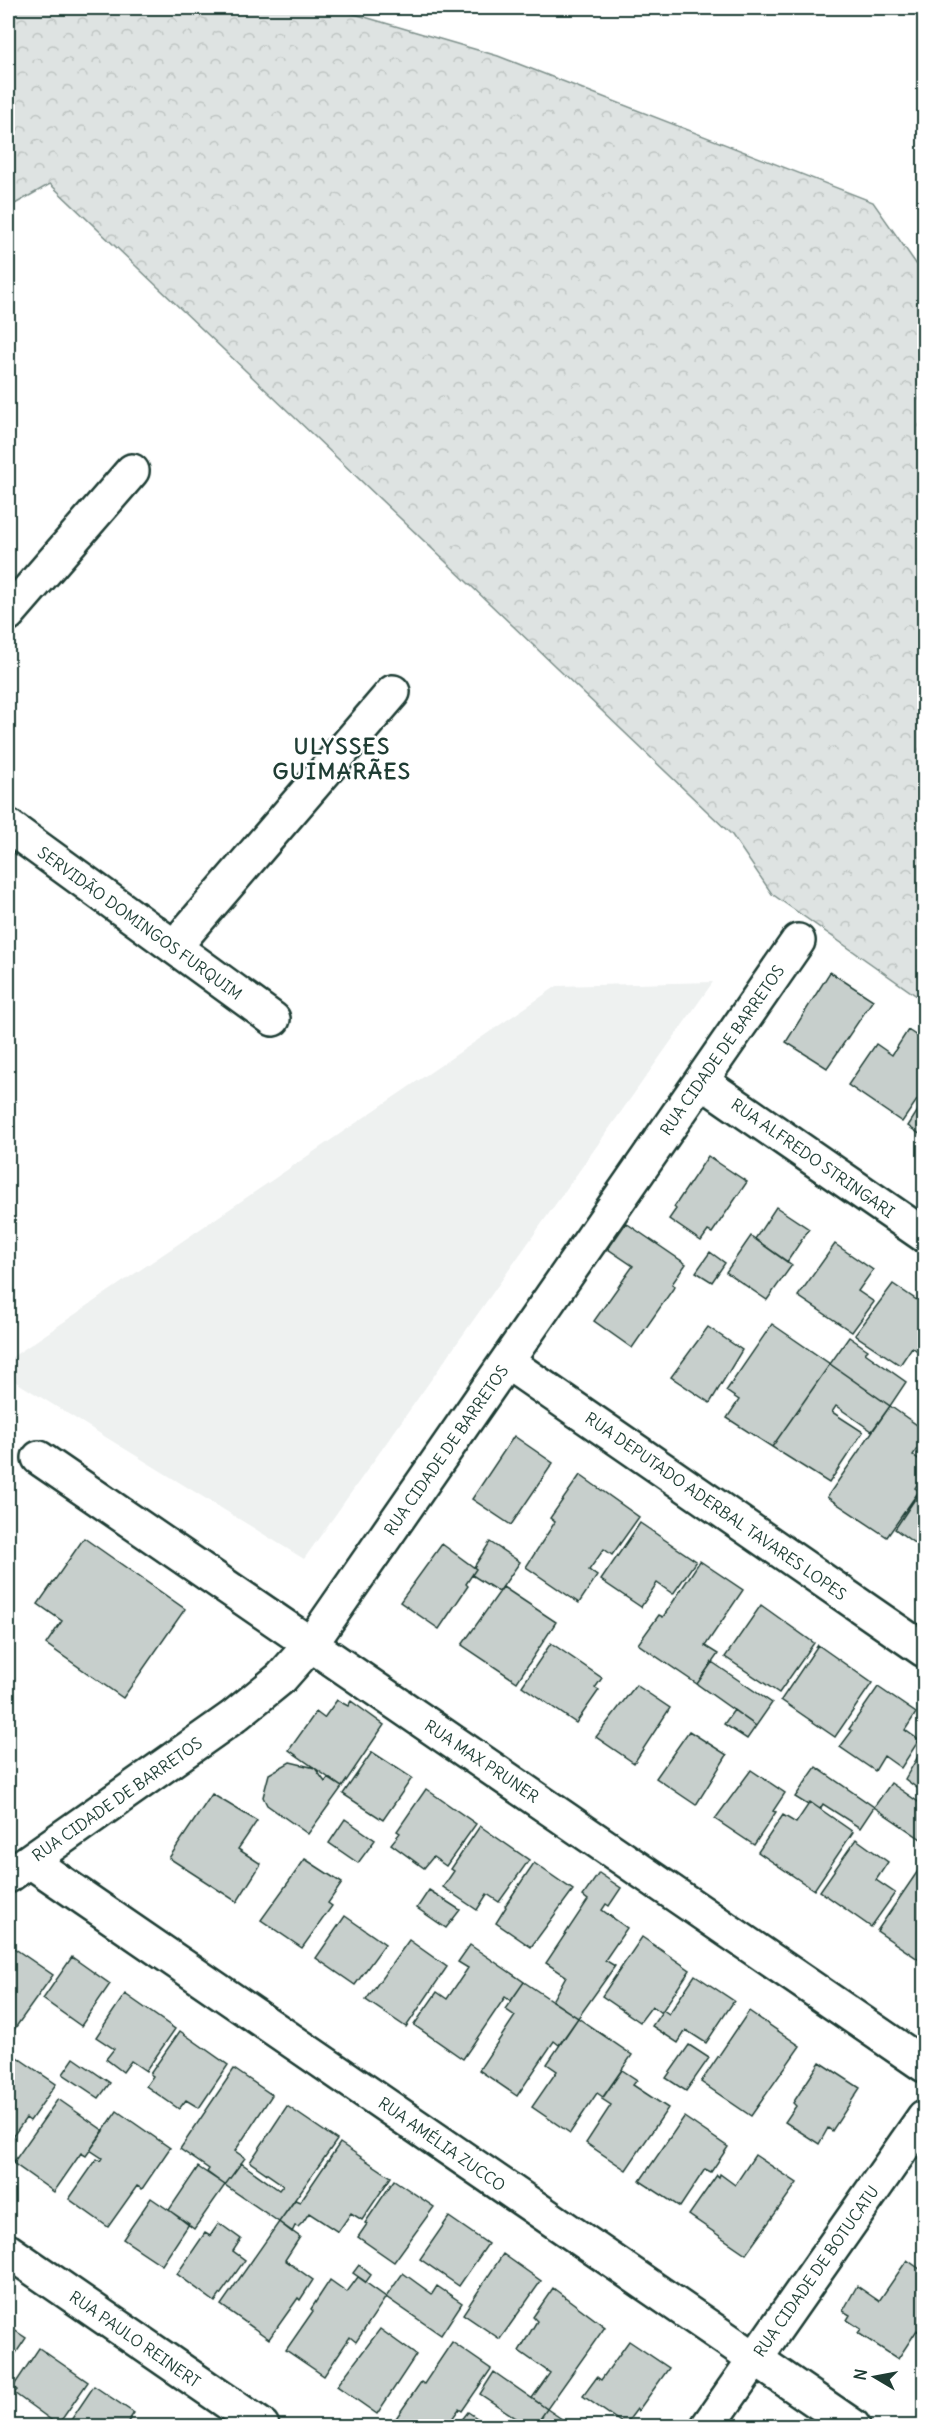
<svg xmlns="http://www.w3.org/2000/svg" width="932" height="2434" font-family="Delius,sans-serif">
<style>
.built{fill:#eef1f0}
.forest{fill:url(#forest-crowns);stroke:#7e908b;stroke-width:1.5}
.building{fill:#c7cfcc;stroke:#1f3d34;stroke-width:1.5}
.lines{fill:none;stroke-linecap:round;stroke-linejoin:round}
.minor-casing{stroke:#1f3d34;stroke-width:38}
.minor{stroke:#fff;stroke-width:33}
.labels{text-anchor:middle;dominant-baseline:central;stroke-width:4.5;stroke-linejoin:round;paint-order:stroke}
.street-label{font-size:16px;fill:#1f3d34;stroke:#fff}
.district-label{font-size:22px;font-weight:bold;letter-spacing:1.5px;fill:#1f3d34;stroke:#fff}
</style>
<defs>
<pattern id="forest-crowns" width="20" height="18" patternUnits="userSpaceOnUse" patternTransform="scale(1.5)"><rect width="20" height="18" fill="#dee3e2"/><path d="M2 6a3 3 0 1 1 6 0M12 15a3 3 0 1 1 6 0" fill="none" stroke="#bec4c2"/></pattern>
</defs>
<rect width="100%" height="100%" fill="#fff"/>
<filter id="ink" filterUnits="userSpaceOnUse"><feTurbulence type="fractalNoise" baseFrequency=".0167" numOctaves="2"/><feDisplacementMap in="SourceGraphic" scale="12" xChannelSelector="R" yChannelSelector="G"/><feConvolveMatrix kernelMatrix="1 2 1 2 8 2 1 2 1" color-interpolation-filters="sRGB"/></filter>
<g filter="url(#ink)">
<path class="built" d="M 713,982 L 304,1559 L 8,1377 L 8,1360 L 557,986 Z"/>
<path class="forest" d="M 8,8 L 334,8 L 498,56 L 873,202 L 924,275 L 924,1001 L 772,894 L 732,835 L 50,184 L 8,208 Z"/>
<path class="building" d="M 830,972 L 873,1000 L 827,1068 L 786,1042 Z
M 908,1030 L 924,1041 L 924,1090 L 902,1122 L 848,1085 L 876,1044 L 892,1055 Z
M 924,1101 L 924,1137 L 908,1126 Z
M 708,1156 L 747,1182 L 712,1233 L 708,1231 L 701,1241 L 669,1219 L 676,1209 L 674,1207 Z
M 776,1207 L 809,1229 L 787,1262 L 755,1239 Z
M 626,1223 L 686,1264 L 672,1284 L 675,1286 L 632,1348 L 594,1321 L 633,1266 L 608,1249 Z
M 751,1236 L 792,1265 L 767,1300 L 726,1272 Z
M 835,1244 L 873,1270 L 858,1291 L 874,1302 L 852,1332 L 798,1296 Z
M 710,1252 L 725,1263 L 712,1282 L 696,1272 Z
M 893,1284 L 924,1305 L 924,1356 L 912,1347 L 900,1365 L 855,1335 Z
M 772,1324 L 830,1364 L 772,1447 L 727,1418 L 739,1400 L 726,1391 Z
M 708,1327 L 742,1350 L 710,1403 L 671,1377 Z
M 849,1337 L 868,1350 L 865,1353 L 906,1382 L 890,1406 L 830,1364 Z
M 830,1364 L 890,1406 L 872,1431 L 836,1406 L 832,1412 L 863,1432 L 829,1483 L 772,1447 Z
M 890,1406 L 924,1430 L 924,1438 L 913,1455 L 924,1463 L 924,1474 L 915,1488 L 919,1491 L 887,1537 L 827,1497 Z
M 514,1436 L 553,1463 L 511,1525 L 472,1499 Z
M 580,1475 L 639,1517 L 612,1555 L 604,1549 L 589,1570 L 597,1576 L 579,1603 L 526,1567 L 555,1522 L 550,1518 Z
M 923,1487 L 924,1488 L 924,1550 L 895,1529 Z
M 640,1523 L 696,1561 L 673,1594 L 657,1583 L 641,1607 L 601,1580 Z
M 84,1538 L 185,1609 L 123,1698 L 46,1644 L 62,1621 L 38,1604 Z
M 490,1542 L 520,1562 L 499,1592 L 472,1575 L 476,1569 L 474,1567 Z
M 442,1544 L 476,1569 L 466,1584 L 468,1586 L 439,1629 L 400,1602 Z
M 700,1561 L 743,1590 L 705,1646 L 718,1654 L 697,1684 L 638,1644 L 659,1615 L 663,1617 Z
M 503,1587 L 556,1622 L 517,1682 L 462,1645 Z
M 761,1605 L 814,1643 L 779,1693 L 725,1657 Z
M 551,1643 L 602,1678 L 595,1688 L 599,1690 L 576,1723 L 522,1686 Z
M 818,1645 L 872,1683 L 835,1737 L 781,1700 Z
M 712,1662 L 772,1703 L 756,1726 L 697,1684 Z
M 636,1685 L 670,1708 L 634,1763 L 596,1737 Z
M 878,1687 L 916,1713 L 905,1730 L 919,1740 L 901,1768 L 884,1756 L 875,1771 L 840,1747 L 852,1731 L 849,1729 Z
M 337,1700 L 348,1706 L 351,1701 L 384,1725 L 342,1787 L 289,1750 L 316,1712 L 324,1718 Z
M 734,1710 L 756,1726 L 747,1739 L 724,1724 Z
M 689,1731 L 727,1755 L 696,1805 L 656,1778 Z
M 924,1746 L 924,1793 L 905,1779 Z
M 372,1752 L 412,1778 L 383,1820 L 343,1794 Z
M 290,1762 L 315,1768 L 325,1782 L 328,1778 L 342,1787 L 308,1834 L 267,1805 L 263,1797 L 269,1774 Z
M 816,1767 L 874,1807 L 860,1828 L 823,1804 L 820,1809 L 810,1802 L 808,1805 L 795,1797 Z
M 751,1770 L 785,1793 L 773,1811 L 776,1812 L 754,1845 L 715,1819 Z
M 891,1783 L 924,1806 L 924,1841 L 874,1807 Z
M 426,1789 L 476,1824 L 446,1866 L 433,1857 L 424,1868 L 391,1844 L 400,1833 L 397,1831 Z
M 212,1794 L 257,1821 L 238,1849 L 261,1864 L 237,1902 L 169,1858 Z
M 810,1802 L 853,1832 L 814,1890 L 758,1852 L 783,1815 L 796,1823 Z
M 345,1819 L 375,1840 L 358,1863 L 329,1843 Z
M 480,1826 L 529,1860 L 499,1902 L 487,1894 L 477,1910 L 443,1887 L 454,1871 L 451,1869 Z
M 856,1839 L 888,1862 L 876,1880 L 895,1893 L 871,1927 L 820,1891 Z
M 305,1859 L 342,1883 L 328,1903 L 332,1906 L 302,1948 L 261,1920 Z
M 924,1862 L 924,1963 L 877,1931 Z
M 534,1863 L 573,1890 L 531,1947 L 496,1923 L 506,1907 L 505,1906 Z
M 599,1873 L 621,1888 L 609,1906 L 606,1904 L 602,1910 L 627,1928 L 605,1960 L 615,1966 L 578,2018 L 552,2001 L 566,1976 L 546,1963 L 588,1900 L 583,1896 Z
M 429,1890 L 460,1910 L 446,1928 L 417,1908 Z
M 345,1916 L 385,1944 L 355,1985 L 316,1958 Z
M 642,1937 L 690,1970 L 661,2013 L 652,2006 L 640,2022 L 602,1996 Z
M 409,1940 L 447,1967 L 406,2027 L 366,2000 Z
M 8,1944 L 53,1975 L 13,2031 L 8,2028 Z
M 470,1945 L 524,1982 L 511,2001 L 505,1997 L 463,2059 L 414,2025 L 437,1992 L 447,1999 L 468,1968 L 458,1962 Z
M 72,1957 L 110,1984 L 81,2026 L 43,1999 Z
M 695,1975 L 734,2001 L 706,2043 L 686,2030 L 678,2043 L 652,2026 L 663,2010 L 669,2014 Z
M 524,1982 L 578,2018 L 559,2045 L 554,2041 L 517,2096 L 479,2070 L 515,2016 L 505,2009 Z
M 125,1994 L 175,2029 L 146,2071 L 131,2061 L 123,2072 L 106,2059 L 114,2049 L 96,2037 Z
M 749,2011 L 800,2046 L 751,2116 L 701,2082 Z
M 578,2018 L 632,2055 L 603,2097 L 597,2093 L 570,2133 L 532,2107 L 557,2071 L 547,2064 Z
M 180,2031 L 228,2065 L 199,2108 L 186,2100 L 179,2109 L 146,2086 L 153,2076 L 150,2074 Z
M 689,2045 L 709,2058 L 686,2091 L 666,2078 Z
M 8,2051 L 56,2084 L 30,2121 L 26,2118 L 8,2143 Z
M 74,2058 L 110,2083 L 99,2098 L 63,2074 Z
M 820,2062 L 860,2088 L 832,2131 L 828,2128 L 819,2144 L 785,2122 L 796,2106 L 793,2103 Z
M 234,2069 L 272,2095 L 235,2151 L 245,2158 L 225,2185 L 207,2172 L 209,2169 L 180,2149 Z
M 622,2070 L 637,2080 L 633,2085 L 668,2108 L 626,2170 L 586,2143 L 611,2105 L 602,2099 Z
M 58,2099 L 104,2131 L 86,2156 L 81,2153 L 54,2192 L 13,2163 Z
M 287,2106 L 337,2140 L 279,2222 L 225,2185 L 241,2163 L 279,2190 L 283,2185 L 250,2162 Z
M 117,2111 L 170,2148 L 142,2189 L 137,2186 L 108,2227 L 69,2199 L 97,2159 L 100,2161 L 102,2158 L 90,2150 Z
M 684,2117 L 728,2147 L 711,2172 L 705,2169 L 680,2207 L 640,2181 Z
M 340,2143 L 391,2177 L 362,2220 L 351,2213 L 338,2232 L 309,2213 L 303,2222 L 298,2227 L 295,2226 L 292,2232 L 279,2222 L 295,2200 L 300,2202 Z
M 755,2155 L 797,2183 L 746,2254 L 689,2215 L 717,2175 L 719,2177 L 720,2174 L 735,2185 Z
M 198,2167 L 225,2185 L 194,2229 L 169,2210 Z
M 394,2180 L 434,2207 L 394,2262 L 358,2237 L 367,2224 L 365,2223 Z
M 151,2198 L 189,2224 L 162,2265 L 123,2239 Z
M 449,2217 L 488,2244 L 459,2286 L 420,2259 Z
M 279,2222 L 300,2237 L 285,2260 L 313,2280 L 300,2300 L 298,2298 L 269,2339 L 221,2305 Z
M 219,2223 L 241,2239 L 233,2251 L 245,2260 L 215,2302 L 177,2274 L 205,2233 L 210,2236 Z
M 503,2254 L 541,2281 L 500,2339 L 463,2314 Z
M 907,2260 L 924,2272 L 924,2335 L 917,2330 L 898,2359 L 858,2333 L 861,2329 L 847,2320 L 850,2315 L 843,2311 L 857,2286 L 879,2301 Z
M 359,2265 L 371,2275 L 366,2282 L 353,2273 Z
M 403,2273 L 432,2294 L 437,2286 L 462,2303 L 441,2335 L 386,2297 Z
M 358,2277 L 386,2297 L 356,2342 L 350,2337 L 324,2376 L 286,2350 L 313,2311 L 311,2309 L 330,2280 L 347,2292 Z
M 553,2288 L 605,2327 L 547,2409 L 532,2398 L 550,2373 L 519,2351 L 537,2321 L 533,2317 Z
M 8,2326 L 26,2338 L 8,2365 Z
M 380,2329 L 416,2355 L 377,2414 L 337,2386 Z
M 629,2341 L 669,2368 L 638,2411 L 637,2409 L 625,2425 L 583,2396 L 597,2377 L 601,2380 Z
M 452,2342 L 491,2369 L 462,2411 L 459,2409 L 447,2426 L 396,2426 L 392,2424 L 421,2382 L 424,2384 Z
M 39,2348 L 88,2382 L 58,2425 L 14,2393 L 17,2390 L 13,2387 Z
M 494,2372 L 547,2409 L 535,2426 L 528,2426 L 480,2394 Z
M 94,2386 L 134,2413 L 125,2426 L 67,2426 Z
M 547,2409 L 572,2426 L 535,2426 Z
M 468,2412 L 489,2426 L 457,2426 Z"/>
<g class="lines">
<defs>
<path id="minor" d="M 8,614 L 132,471
M 8,826 L 273,1019
M 174,947 L 393,692
M 701,1081 L 924,1235
M 507,1362 L 924,1650
M 39,1458 L 924,2065
M 30,1861 L 853,2426
M 8,1876 L 233,1717 L 281,1678 L 311,1644 L 798,941
M 8,2251 L 262,2426
M 708,2426 L 924,2117"/>
</defs>
<use href="#minor" class="minor-casing"/>
<use href="#minor" class="minor"/>
</g>
</g>
<g class="labels">
<g class="street-label">
<text transform="translate(140 923) rotate(36)">SERVIDÃO DOMINGOS FURQUIM</text>
<text transform="translate(722 1050) rotate(-55)">RUA CIDADE DE BARRETOS</text>
<text transform="translate(813 1158) rotate(35)">RUA ALFREDO STRINGARI</text>
<text transform="translate(446 1450) rotate(-55)">RUA CIDADE DE BARRETOS</text>
<text transform="translate(716 1506) rotate(35)">RUA DEPUTADO ADERBAL TAVARES LOPES</text>
<text transform="translate(482 1761) rotate(34)">RUA MAX PRUNER</text>
<text transform="translate(117 1799) rotate(-35)">RUA CIDADE DE BARRETOS</text>
<text transform="translate(442 2144) rotate(35)">RUA AMÉLIA ZUCCO</text>
<text transform="translate(816 2271) rotate(-55)">RUA CIDADE DE BOTUCATU</text>
<text transform="translate(135 2339) rotate(35)">RUA PAULO REINERT</text>
</g>
<g class="district-label">
<text x="342" y="746">ULYSSES<tspan x="342" dy="25">GUIMARÃES</tspan></text>
</g>
</g>
<rect width="932" height="2434" fill="none" stroke="#fff" stroke-width="30"/>
<rect x="15" y="15" width="902" height="2404" fill="none" stroke="#1f3d34" stroke-width="2" filter="url(#ink)"/>
<g transform="translate(875 2377) rotate(280)" stroke="#ffffff" stroke-width="4.5" paint-order="stroke">
<path d="M0-4.5L10 22L0 15L-10 22Z" fill="#1f3d34"/>
<text y="-9" font-size="16" font-weight="bold" text-anchor="middle" fill="#1f3d34">N</text>
</g>
</svg>
